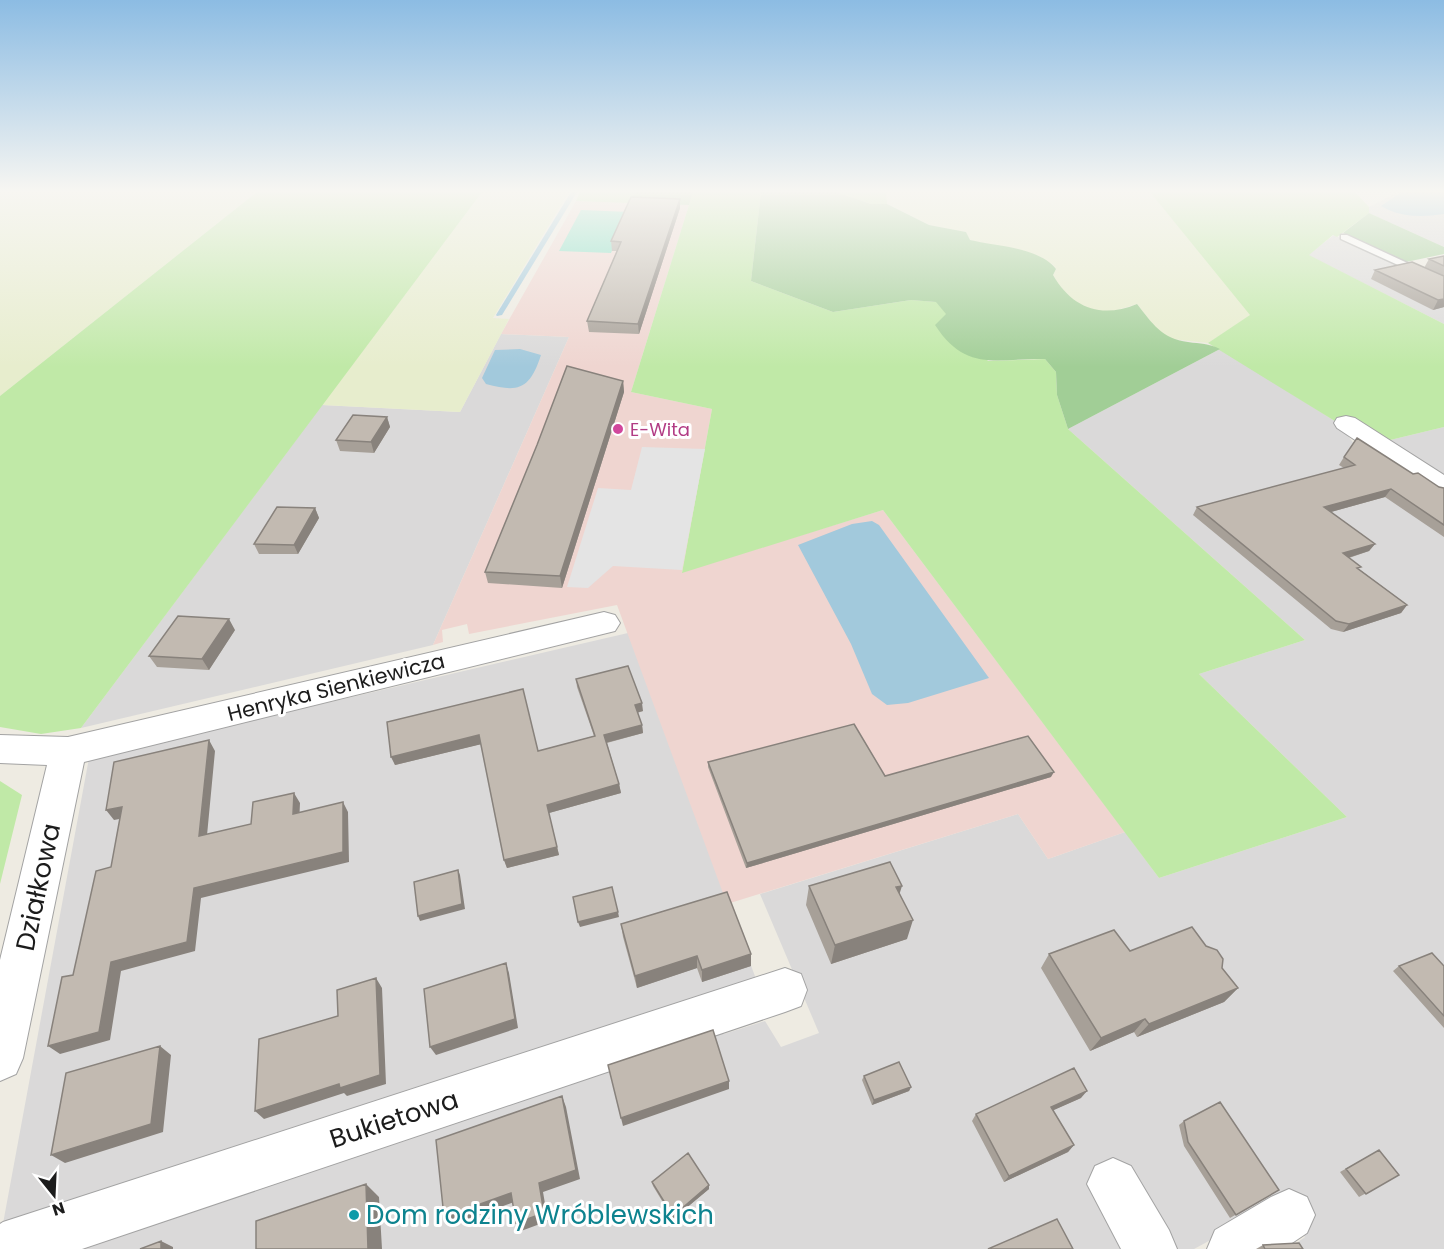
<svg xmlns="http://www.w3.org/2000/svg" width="1444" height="1249" font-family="Poppins,sans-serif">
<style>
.residential{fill:#dad9d9}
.commercial{fill:#efd5d0}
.farmland{fill:#e7edcd}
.grass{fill:#c0e9a7}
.forest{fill:#a1ce96}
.pitch{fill:#7fdec3}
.parking{fill:#e4e4e4}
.water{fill:#a2c9dc}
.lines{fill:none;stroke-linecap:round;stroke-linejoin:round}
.stream{fill:#a2c9dc;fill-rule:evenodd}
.lane-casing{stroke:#a3a3a3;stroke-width:3}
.street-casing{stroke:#a3a3a3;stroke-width:2}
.lane{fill:#fff;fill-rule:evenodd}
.street{fill:#fff;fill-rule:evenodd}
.wall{fill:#a7a098}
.shaded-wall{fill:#88827c}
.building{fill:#c2bab1;stroke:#88827c;stroke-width:1.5}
.hotel-dot{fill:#d1479c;stroke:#fff;stroke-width:2}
.culture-dot{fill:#0f9aa8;stroke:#fff;stroke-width:2}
.labels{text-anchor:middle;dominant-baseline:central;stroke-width:6;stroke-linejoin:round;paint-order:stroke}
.far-hotel-label{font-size:18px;fill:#b23c85;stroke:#fff;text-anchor:start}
.street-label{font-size:21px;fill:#1c1c1c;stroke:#fff}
.near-street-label{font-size:26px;fill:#1c1c1c;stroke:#fff}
.near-culture-label{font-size:26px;fill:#0d838f;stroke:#fff;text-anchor:start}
</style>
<rect width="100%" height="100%" fill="#eeebe2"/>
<path class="residential" d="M 1398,192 L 1444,192 L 1444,247 L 1369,213 L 1369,207 Z
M 1334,235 L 1444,286 L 1444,324 L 1308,255 Z
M 501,334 L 569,337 L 433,645 L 81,728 L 322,405 L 460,412 Z
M 1220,349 L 1338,423 L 1355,445 L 1444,495 L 1444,1249 L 1288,1249 L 1305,1237 L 1279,1203 L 1194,1249 L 1178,1249 L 1164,1228 L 1141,1249 L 58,1249 L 715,1027 L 724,1034 L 765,1021 L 781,1047 L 819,1033 L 760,894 L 1018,814 L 1048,859 L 1125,832 L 1159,878 L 1347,817 L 1199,674 L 1305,640 L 1068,429 Z
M 1444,427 L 1444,480 L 1386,441 Z
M 628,633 L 756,979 L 2,1229 L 89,758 Z"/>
<path class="commercial" d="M 576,201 L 689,205 L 631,392 L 712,409 L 682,572 L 883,510 L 1125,832 L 1048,859 L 1018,814 L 727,904 L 617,605 L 469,634 L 467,624 L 442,630 L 443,642 L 433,645 L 569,337 L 501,334 Z"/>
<path class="farmland" d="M 0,192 L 257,192 L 0,396 Z
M 482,192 L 569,192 L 493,318 L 509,319 L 460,412 L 322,405 Z
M 886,192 L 1150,192 L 1251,315 L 1208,343 L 1172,339 L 1159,332 L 1137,304 L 1114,311 L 1096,311 L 1080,306 L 1061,289 L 1053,275 L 1056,269 L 1052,264 L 1038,256 L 969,240 L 966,232 L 929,225 L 887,204 Z"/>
<path class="grass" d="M 257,192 L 482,192 L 81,728 L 41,734 L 0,727 L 0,396 Z
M 580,192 L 634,192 L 629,203 L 576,201 Z
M 693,192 L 761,192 L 751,281 L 833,312 L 911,300 L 937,302 L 988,361 L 1045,359 L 1056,372 L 1057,395 L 1068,429 L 1305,640 L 1199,674 L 1347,817 L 1159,878 L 883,510 L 682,573 L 712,409 L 631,392 Z
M 836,192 L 886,192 L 887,204 L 871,204 Z
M 1150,192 L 1355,192 L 1369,207 L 1369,213 L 1337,237 L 1333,235 L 1309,255 L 1444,324 L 1444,427 L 1386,441 L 1338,423 L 1208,343 L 1250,315 Z
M 0,781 L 22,795 L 0,884 Z"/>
<path class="forest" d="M 634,192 L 693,192 L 689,205 L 629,203 Z
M 761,192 L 836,192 L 871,204 L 887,204 L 929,225 L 966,232 L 970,240 C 995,246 1039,247 1056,269 L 1053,275 C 1072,308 1101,319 1137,304 C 1152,323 1162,339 1188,342 C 1201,344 1208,343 1220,349 L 1068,429 L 1057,395 L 1056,372 L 1045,359 C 997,358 966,373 935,325 L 946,314 L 936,302 L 911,300 L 833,312 L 751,281 Z
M 1369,213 L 1444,247 L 1444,254 L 1406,262 L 1343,233 Z"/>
<path class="pitch" d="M 581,210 L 629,212 L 611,253 L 559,251 Z"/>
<path class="parking" d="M 642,447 L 705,449 L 682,570 L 613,566 L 588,588 L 567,587 L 598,488 L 631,490 Z"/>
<path class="water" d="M 1402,192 L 1444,192 L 1444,214 C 1422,217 1401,218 1381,206 Z
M 520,349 L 541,355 C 530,389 519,393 486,384 L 482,378 L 495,350 Z
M 872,521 L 879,525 L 989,678 L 908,703 L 887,705 L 872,694 L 851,644 L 798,545 L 852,524 Z"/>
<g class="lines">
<path class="stream" d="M 571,192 L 577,192 L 502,315 L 497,316 L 496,315 Z"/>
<defs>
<path id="lane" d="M 1341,235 L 1347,235 L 1444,280 L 1444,286 L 1341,239 Z"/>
<path id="street" d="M 1346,416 L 1355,418 L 1444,475 L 1444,495 L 1435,493 L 1337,428 L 1334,423 L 1337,418 Z
M 604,612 L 615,615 L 620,623 L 615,631 L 84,762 L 23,1058 L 16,1074 L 0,1081 L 0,960 L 47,765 L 0,763 L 0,735 L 68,737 Z
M 785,968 L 801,974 L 807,990 L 801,1006 L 785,1012 L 82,1249 L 0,1249 L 0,1224 L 3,1222 Z
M 1113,1158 L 1131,1166 L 1169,1230 L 1177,1249 L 1121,1249 L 1087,1184 L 1095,1166 Z
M 1289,1189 L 1307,1197 L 1315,1215 L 1307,1233 L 1283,1249 L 1207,1249 L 1215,1230 L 1271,1197 Z"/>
</defs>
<use href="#lane" class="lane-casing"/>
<use href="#street" class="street-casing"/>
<use href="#lane" class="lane"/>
<use href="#street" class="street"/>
</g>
<path class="wall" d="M 680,199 L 680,208 L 639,334 L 589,332 L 587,321 L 617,251 L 612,251 L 611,241 Z
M 1444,256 L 1444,307 L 1433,310 L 1371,279 L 1375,270 L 1424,268 L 1429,259 Z
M 623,381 L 624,392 L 562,588 L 488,583 L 485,572 Z
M 387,417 L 390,427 L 374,453 L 340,451 L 336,440 Z
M 1344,457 L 1413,474 L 1439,487 L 1444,488 L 1444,537 L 1385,497 L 1331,512 L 1375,544 L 1369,551 L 1349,558 L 1359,569 L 1407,605 L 1401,613 L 1343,632 L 1331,629 L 1193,515 L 1197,507 L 1344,468 L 1339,465 Z
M 315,508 L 319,518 L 298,554 L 259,554 L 254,544 Z
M 235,630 L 209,670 L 157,667 L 149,656 Z
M 576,679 L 643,711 L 637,713 L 642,725 L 643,733 L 607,743 L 619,784 L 621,793 L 549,813 L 559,855 L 507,868 L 504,860 L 481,744 L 395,765 L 387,722 L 538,751 L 594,736 L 577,687 Z
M 708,762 L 885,776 L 1051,777 L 746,868 L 708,767 Z
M 809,886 L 899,894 L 907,939 L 831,964 L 806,905 Z
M 621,924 L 751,966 L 702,982 L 697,968 L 637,988 L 623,937 Z
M 1130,951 L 1222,968 L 1238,988 L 1224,1002 L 1137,1037 L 1134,1032 L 1090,1051 L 1041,968 L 1049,954 Z
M 1399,966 L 1444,966 L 1444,1028 L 1393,971 Z
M 864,1076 L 911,1087 L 909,1091 L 872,1105 L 862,1080 Z
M 1081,1098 L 1053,1110 L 1074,1145 L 1068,1152 L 1004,1182 L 972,1121 L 976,1114 Z
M 1184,1121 L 1279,1190 L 1230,1218 L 1184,1146 L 1179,1125 Z
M 1379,1150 L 1399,1175 L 1359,1197 L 1340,1172 Z
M 652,1182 L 709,1185 L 709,1189 L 673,1219 L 653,1186 Z
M 1263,1245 L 1303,1249 L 1256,1249 Z"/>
<path class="shaded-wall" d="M 680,199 L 680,208 L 639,334 L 638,324 Z
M 1444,299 L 1444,307 L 1433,310 L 1438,300 Z
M 623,381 L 624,392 L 562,588 L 560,576 Z
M 387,417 L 390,427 L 374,453 L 371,442 Z
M 1391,489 L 1385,497 L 1320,515 L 1324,507 Z
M 315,508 L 319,518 L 298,554 L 294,545 Z
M 1375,544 L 1369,551 L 1338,561 L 1343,553 Z
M 1407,605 L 1401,613 L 1343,632 L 1349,624 Z
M 229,619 L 235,630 L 209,670 L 202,659 Z
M 642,703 L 643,711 L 635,713 L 635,705 Z
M 642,725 L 643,733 L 605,743 L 604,735 Z
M 479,735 L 482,744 L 395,765 L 391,757 Z
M 209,740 L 215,751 L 206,846 L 199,836 Z
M 1054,772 L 1051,777 L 746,868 L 747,863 Z
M 619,784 L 621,793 L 549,813 L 547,805 Z
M 294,793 L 300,803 L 299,824 L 293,814 Z
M 343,802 L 348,812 L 349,862 L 201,898 L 195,951 L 121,971 L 110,1040 L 60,1054 L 48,1046 L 111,962 L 194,888 Z
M 122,807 L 130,817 L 114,820 L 106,810 Z
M 557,847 L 559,855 L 507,868 L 504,860 Z
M 458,870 L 460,875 L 465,909 L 420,921 L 418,916 Z
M 902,886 L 896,905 L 896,887 Z
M 618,912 L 619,917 L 580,927 L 578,922 Z
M 913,920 L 907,939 L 831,964 L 835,945 Z
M 751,954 L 751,966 L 702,982 L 702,970 Z
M 697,956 L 697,968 L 637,988 L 635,976 Z
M 506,963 L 509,973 L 518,1028 L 436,1055 L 430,1047 Z
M 376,978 L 382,988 L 386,1084 L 347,1096 L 344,1093 L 264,1119 L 255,1111 Z
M 1238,988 L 1224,1002 L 1137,1037 L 1149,1024 Z
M 1145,1019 L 1134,1032 L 1090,1051 L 1101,1038 Z
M 160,1046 L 171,1055 L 163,1132 L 65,1163 L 51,1155 Z
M 729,1081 L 729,1089 L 623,1126 L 621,1118 Z
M 911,1087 L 909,1091 L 872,1105 L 874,1100 Z
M 1087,1091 L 1081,1098 L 1045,1114 L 1051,1107 Z
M 562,1096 L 566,1107 L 580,1179 L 543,1192 L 548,1221 L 521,1231 L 516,1223 L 539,1183 Z
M 1074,1145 L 1068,1152 L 1004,1182 L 1009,1176 Z
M 366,1184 L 379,1197 L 382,1249 L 368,1249 Z
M 709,1185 L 709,1189 L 673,1219 L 673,1216 Z
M 511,1193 L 517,1201 L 451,1225 L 444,1217 Z
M 161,1241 L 173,1247 L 173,1249 L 161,1249 Z"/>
<path class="building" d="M 631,197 L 680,199 L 638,324 L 587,321 L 621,242 L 611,241 Z
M 1444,256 L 1444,266 L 1429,259 Z
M 1412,262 L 1444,276 L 1444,299 L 1438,300 L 1375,270 Z
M 567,366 L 623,381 L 560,576 L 485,572 L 537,445 Z
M 353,415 L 387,417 L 371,442 L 336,440 Z
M 1357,438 L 1413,474 L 1418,473 L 1439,487 L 1444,488 L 1444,525 L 1391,489 L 1324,507 L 1375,544 L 1343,553 L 1361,567 L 1357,568 L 1407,605 L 1349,624 L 1336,621 L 1197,507 L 1355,465 L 1344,457 Z
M 277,507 L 315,508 L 294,545 L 254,544 Z
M 178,616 L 229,619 L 202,659 L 149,656 Z
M 628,666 L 642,703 L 635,705 L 642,725 L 604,735 L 619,784 L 547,805 L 557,847 L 504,860 L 479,735 L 391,757 L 387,722 L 523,689 L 538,751 L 595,736 L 576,679 Z
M 854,724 L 885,776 L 1028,736 L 1054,772 L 747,863 L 708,762 Z
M 209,740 L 199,836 L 251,824 L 253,802 L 294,793 L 293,814 L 343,802 L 343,852 L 194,888 L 187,942 L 111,962 L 99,1032 L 48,1046 L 62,977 L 73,975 L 96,871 L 111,867 L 122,807 L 106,810 L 114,762 Z
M 890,862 L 902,886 L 896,887 L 913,920 L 835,945 L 809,886 Z
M 458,870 L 462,904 L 418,916 L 414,882 Z
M 612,887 L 618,912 L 578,922 L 573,897 Z
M 727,892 L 751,954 L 702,970 L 697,956 L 635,976 L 621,924 Z
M 1192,927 L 1206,946 L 1217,950 L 1223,959 L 1222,968 L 1238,988 L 1149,1024 L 1145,1019 L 1101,1038 L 1049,954 L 1114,930 L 1130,951 Z
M 1432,953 L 1444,966 L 1444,1016 L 1399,966 Z
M 506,963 L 515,1019 L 430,1047 L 424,989 Z
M 376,978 L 380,1075 L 340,1088 L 339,1084 L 255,1111 L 259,1039 L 338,1016 L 337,990 Z
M 713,1030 L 729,1081 L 621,1118 L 608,1065 Z
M 160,1046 L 151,1124 L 51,1155 L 66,1073 Z
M 899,1062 L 911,1087 L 874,1100 L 864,1076 Z
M 1074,1068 L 1087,1091 L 1051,1107 L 1074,1145 L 1009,1176 L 976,1114 Z
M 562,1096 L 576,1170 L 539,1183 L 544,1213 L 516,1223 L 511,1193 L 444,1217 L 436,1140 Z
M 1220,1102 L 1279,1190 L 1236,1215 L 1188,1142 L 1184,1121 Z
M 1379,1150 L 1399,1175 L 1366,1194 L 1346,1169 Z
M 688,1153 L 709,1185 L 673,1216 L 652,1182 Z
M 366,1184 L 368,1249 L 256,1249 L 256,1221 Z
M 1057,1219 L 1073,1249 L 988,1249 Z
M 161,1241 L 161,1249 L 140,1249 Z
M 1299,1243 L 1303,1249 L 1265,1249 L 1263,1245 Z"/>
<linearGradient id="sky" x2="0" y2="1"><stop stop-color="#8cbce3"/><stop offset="0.52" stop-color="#f7f6f2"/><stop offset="1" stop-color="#f7f6f2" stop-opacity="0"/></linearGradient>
<rect width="1444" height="367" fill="url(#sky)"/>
<circle class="hotel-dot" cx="618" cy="429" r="6"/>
<circle class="culture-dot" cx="354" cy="1215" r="6"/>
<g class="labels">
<g class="far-hotel-label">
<text x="630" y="429">E-Wita</text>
</g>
<g class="street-label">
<text transform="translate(336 687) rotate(-14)">Henryka Sienkiewicza</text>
</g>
<g class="near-street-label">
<text transform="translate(38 887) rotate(-78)">Działkowa</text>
<text transform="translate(394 1119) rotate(-18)">Bukietowa</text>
</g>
<g class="near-culture-label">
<text x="366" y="1215">Dom rodziny Wróblewskich</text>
</g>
</g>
<g transform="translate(54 1195) rotate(162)" stroke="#ffffff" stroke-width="4.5" paint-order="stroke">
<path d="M0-4.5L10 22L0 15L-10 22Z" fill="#1c1c1c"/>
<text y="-9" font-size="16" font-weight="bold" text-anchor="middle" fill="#1c1c1c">N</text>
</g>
</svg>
